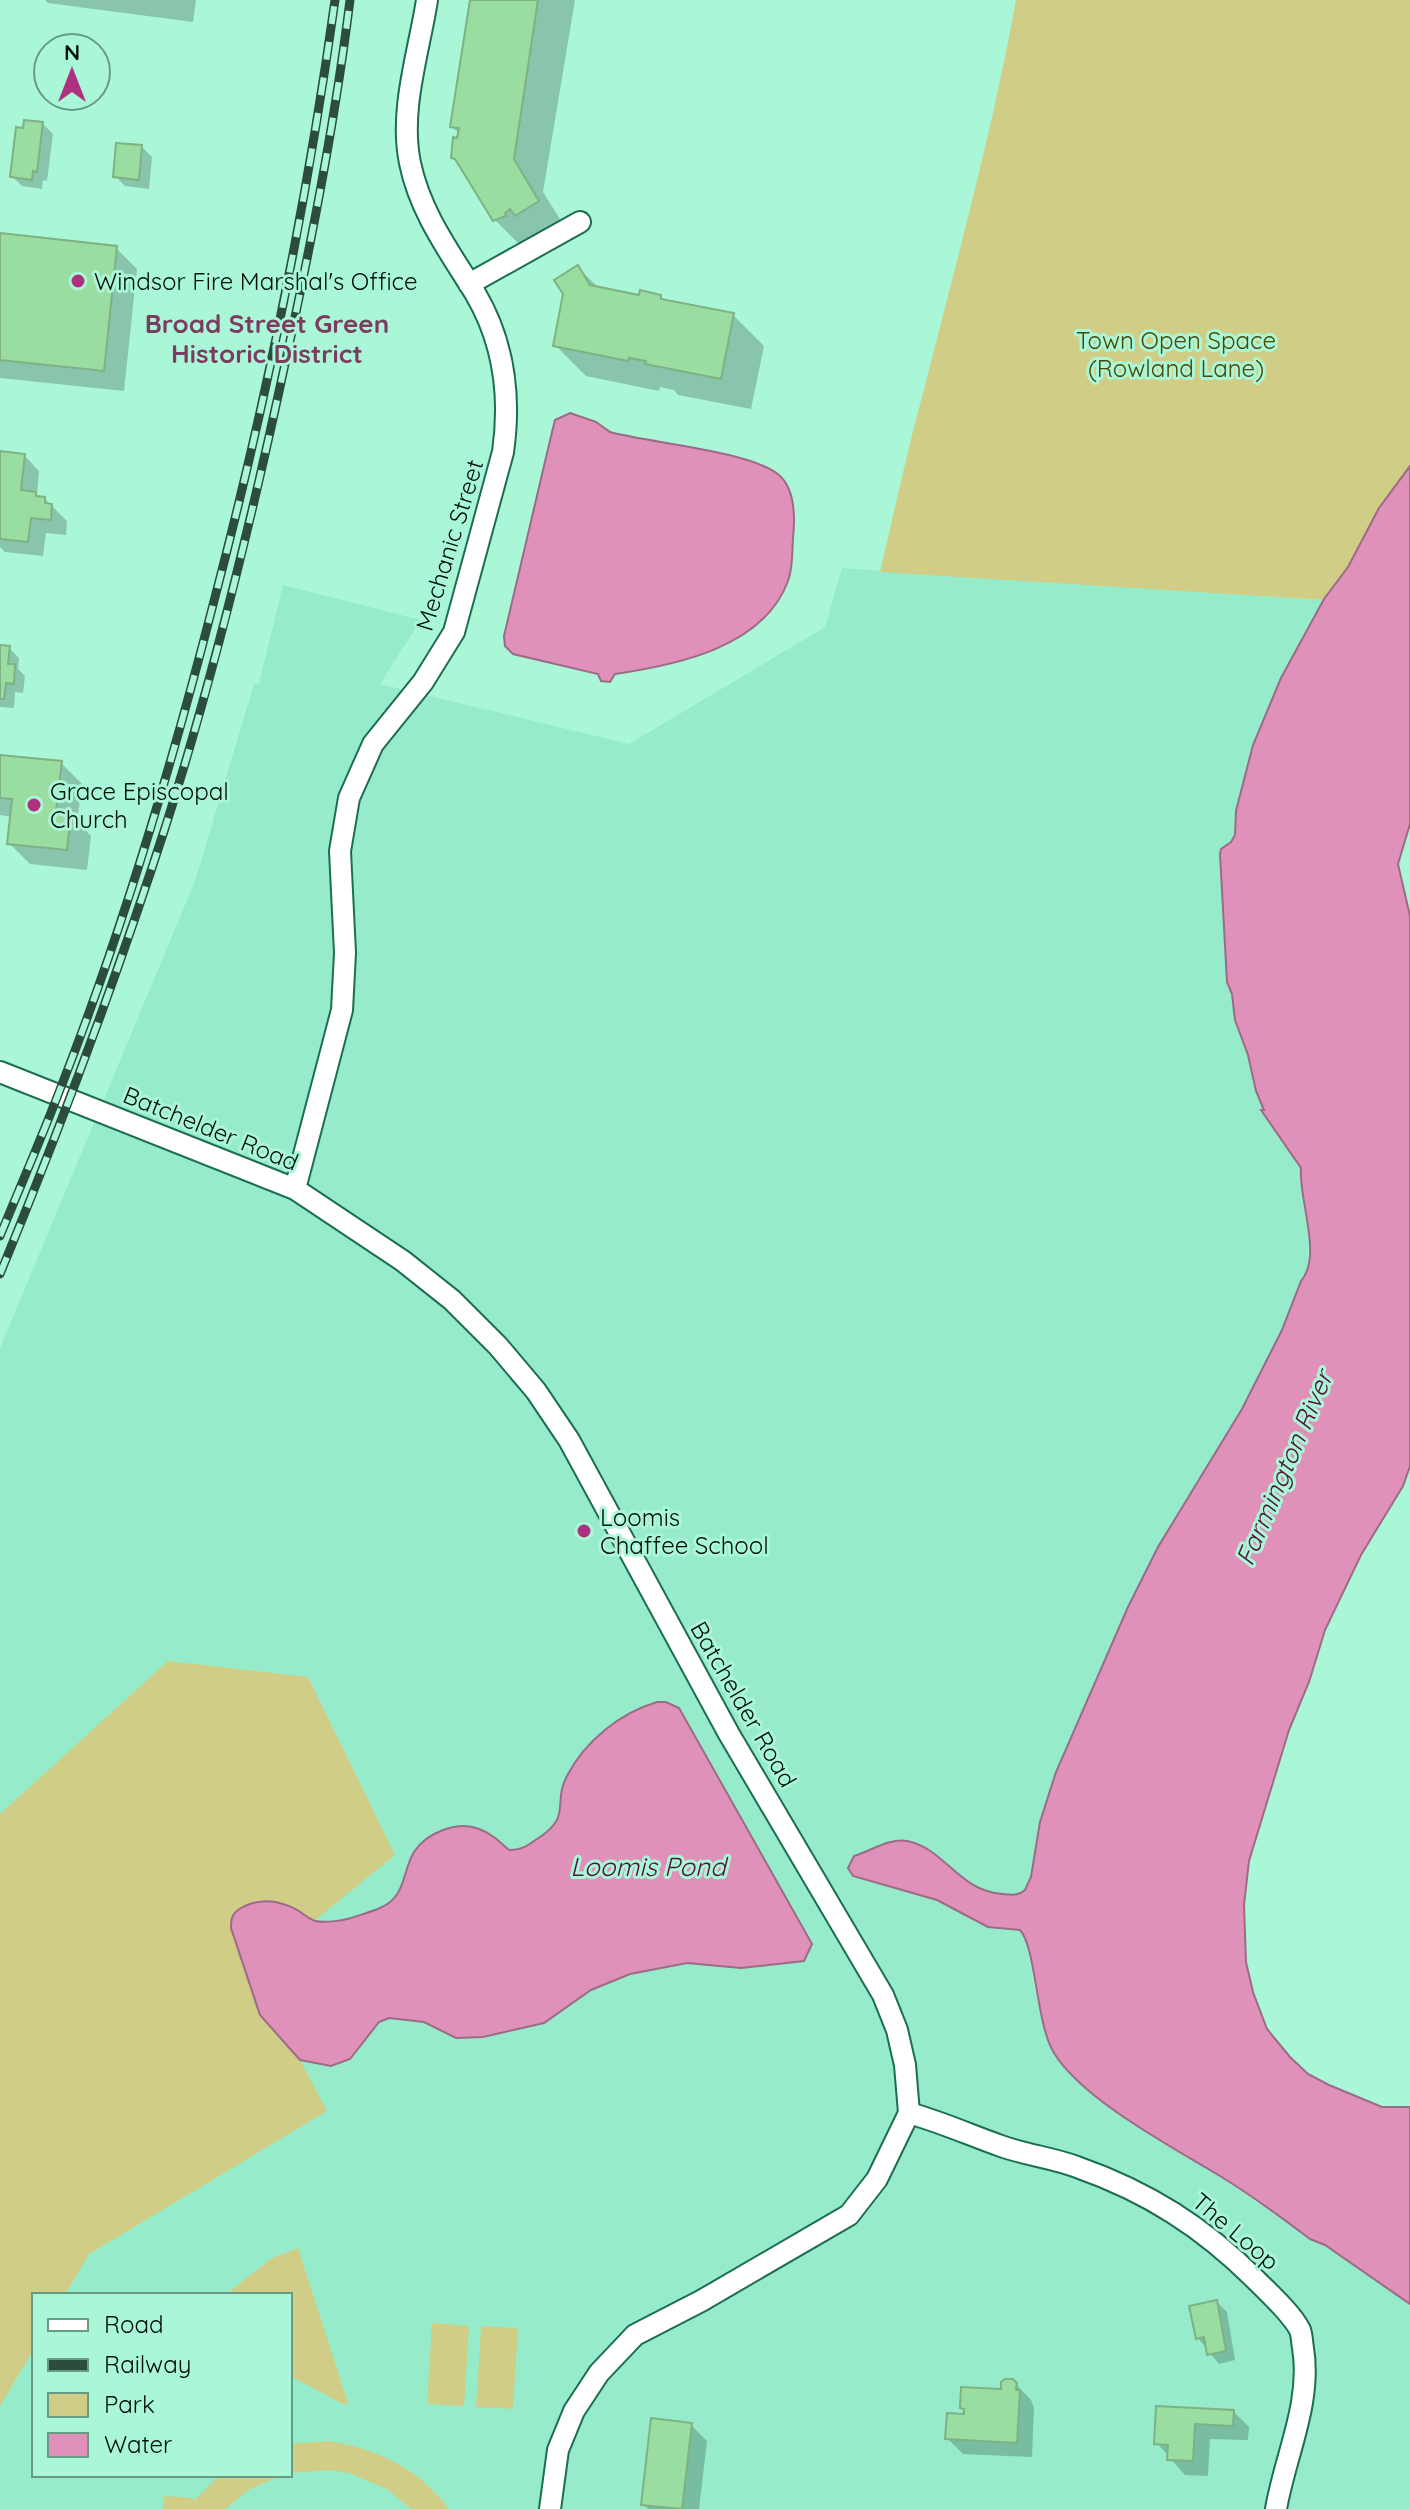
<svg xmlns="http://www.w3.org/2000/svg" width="1410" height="2509" font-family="Quicksand,sans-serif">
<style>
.built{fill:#96ecca;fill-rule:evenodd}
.green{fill:#d0ce86}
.water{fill:#df91ba;stroke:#9c6b85;stroke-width:2}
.shadow{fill:#0003}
.building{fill:#9adda1;stroke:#7eb183;stroke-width:2}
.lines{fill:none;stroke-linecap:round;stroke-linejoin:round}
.minor-casing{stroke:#1d6d53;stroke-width:24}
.minor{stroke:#fff;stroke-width:20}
.rail-casing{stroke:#2c4c3e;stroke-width:9}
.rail{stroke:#aaf7d8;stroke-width:6;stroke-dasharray:18;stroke-linecap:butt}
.poi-dot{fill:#af307e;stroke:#aaf7d8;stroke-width:3}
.labels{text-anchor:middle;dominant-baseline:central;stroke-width:6;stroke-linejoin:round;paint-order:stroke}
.poi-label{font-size:24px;fill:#001109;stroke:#aaf7d8;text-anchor:start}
.park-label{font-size:24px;fill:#4a4803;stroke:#aaf7d8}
.street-label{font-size:24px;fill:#001109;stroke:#aaf7d8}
.neighbourhood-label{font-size:26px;font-weight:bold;fill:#7c3c60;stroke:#aaf7d8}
.water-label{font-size:26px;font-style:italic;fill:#55113b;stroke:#aaf7d8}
</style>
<rect width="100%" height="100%" fill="#aaf7d8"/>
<path class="built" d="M 842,568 L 1324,600 L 1281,678 L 1273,703 L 1258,731 L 1236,811 L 1235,835 L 1220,854 L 1227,982 L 1228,981 L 1232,994 L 1235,1020 L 1244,1039 L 1256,1091 L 1264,1111 L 1301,1168 L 1300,1177 L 1304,1187 L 1302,1198 L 1309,1236 L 1307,1275 L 1272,1352 L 1242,1409 L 1158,1547 L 1128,1607 L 1056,1772 L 1040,1822 L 1031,1877 L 1025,1890 L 1011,1895 L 981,1891 L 926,1848 L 899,1840 L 854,1856 L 853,1876 L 937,1900 L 996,1928 L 1020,1930 L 1026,1940 L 1036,1995 L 1052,2050 L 1080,2081 L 1104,2102 L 1158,2140 L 1221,2177 L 1310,2239 L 1324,2245 L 1378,2279 L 1410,2304 L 1410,2509 L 0,2509 L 0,1348 L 195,881 L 254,684 L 259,684 L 283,585 L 421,620 L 380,684 L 629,744 L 825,627 ZM 34,2295 L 290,2295 L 290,2475 L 34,2475 Z"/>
<path class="green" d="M 1016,0 L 1410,0 L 1410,466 L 1379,508 L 1348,567 L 1324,600 L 880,572 C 894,512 907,452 923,393 C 956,263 992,133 1016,0 Z
M 168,1661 L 308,1677 L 395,1855 L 314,1921 L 290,1906 L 241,1957 L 260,2015 L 300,2060 L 327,2111 L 89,2254 L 65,2295 L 34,2295 L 34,2349 L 0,2406 L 0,1814 Z
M 298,2248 L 348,2403 L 345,2405 L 290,2376 L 290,2295 L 225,2295 L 272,2258 Z
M 432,2323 L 469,2326 L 464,2406 L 427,2404 Z
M 481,2326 L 518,2328 L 513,2409 L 476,2407 Z
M 329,2441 C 377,2449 419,2468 449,2509 L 411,2509 L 387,2489 L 349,2473 L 328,2470 L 290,2473 L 290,2444 Z
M 220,2475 L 283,2475 L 250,2489 L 225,2509 L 163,2509 L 164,2496 L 193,2498 L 194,2501 Z"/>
<path class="water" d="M 570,413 L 596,422 L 610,432 C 650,443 750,451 779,475 C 796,490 795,519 793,538 C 792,552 793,568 788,581 C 764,647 677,665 615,674 L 610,682 L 601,681 L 598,674 L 513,654 L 505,646 L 504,636 L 552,432 L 555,420 Z
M 1410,466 L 1410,824 L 1398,864 L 1410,916 L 1410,1466 L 1403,1486 L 1361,1555 L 1325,1630 L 1309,1682 L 1289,1730 L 1249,1861 L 1244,1905 L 1246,1962 L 1253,1992 L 1267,2029 L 1290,2057 L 1308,2074 L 1329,2085 L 1382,2107 L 1410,2107 L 1410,2304 L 1325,2245 L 1310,2239 C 1281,2217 1251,2195 1220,2176 C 1172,2147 1083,2100 1054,2053 C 1036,2024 1036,1947 1020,1930 L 988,1927 L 937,1900 L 853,1876 L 848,1868 L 854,1856 C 871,1851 889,1838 907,1841 C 946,1849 957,1890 1002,1894 C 1011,1895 1018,1896 1025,1890 L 1031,1877 L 1040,1822 L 1056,1772 L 1128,1607 L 1158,1547 L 1242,1409 L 1282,1330 L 1301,1281 C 1323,1256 1298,1198 1301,1168 L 1261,1110 L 1264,1110 L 1256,1091 L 1248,1055 L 1235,1020 L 1232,994 L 1227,982 L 1220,854 L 1221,849 L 1231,842 L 1235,835 L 1236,811 L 1253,745 L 1281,678 L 1324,599 L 1348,567 L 1379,508 Z
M 657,1702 L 666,1702 L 679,1708 L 812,1944 L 804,1961 L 741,1968 L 687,1963 L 630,1974 L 591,1990 L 544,2023 L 483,2037 L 456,2038 L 424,2022 L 389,2018 L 379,2022 L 350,2059 L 331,2066 L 300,2060 L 260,2015 L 231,1928 C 231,1919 232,1913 241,1908 C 261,1897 280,1900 299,1911 C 303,1914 309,1919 315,1921 C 325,1923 341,1921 351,1918 C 365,1913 386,1909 395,1897 C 405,1886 405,1866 414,1852 C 426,1833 458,1820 479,1829 C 491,1833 500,1842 509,1850 C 522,1850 527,1846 537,1839 C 573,1816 552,1804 567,1776 C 585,1741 620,1713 657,1702 Z"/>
<path class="shadow" d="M 45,0 L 196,0 L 193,22 L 48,3 Z
M 472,0 L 575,0 L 543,192 L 568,232 L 526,251 L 495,220 L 461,166 L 453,157 L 460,134 L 452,127 Z
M 43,124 L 53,134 L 47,181 L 43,180 L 42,189 L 22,186 L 12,176 Z
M 142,147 L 152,157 L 149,189 L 125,186 L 115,176 Z
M 0,235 L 116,248 L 137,269 L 124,391 L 0,378 Z
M 578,268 L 599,288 L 641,297 L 660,296 L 666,302 L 733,315 L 764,346 L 751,409 L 678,395 L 674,390 L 660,387 L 659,391 L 586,376 L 555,345 Z
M 0,453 L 24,455 L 39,471 L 37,495 L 45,499 L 67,521 L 66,535 L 46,533 L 43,556 L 5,552 L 0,547 Z
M 0,647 L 9,648 L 19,658 L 18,669 L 25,676 L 23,693 L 15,692 L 14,708 L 0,707 Z
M 0,757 L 61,763 L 82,784 L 77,822 L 91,836 L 87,870 L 30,864 L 9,843 L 12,817 L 0,815 Z
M 1217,2302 L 1227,2312 L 1235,2360 L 1219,2364 L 1198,2338 Z
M 1013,2381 L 1031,2400 L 1034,2408 L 1032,2457 L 963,2454 L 947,2438 L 966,2417 L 966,2412 L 962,2408 L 1003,2391 Z
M 1158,2408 L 1233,2411 L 1249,2427 L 1248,2440 L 1210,2439 L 1208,2476 L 1185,2475 L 1157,2443 Z
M 691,2425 L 707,2441 L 699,2509 L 648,2509 L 643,2504 Z"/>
<path class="building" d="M 470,0 L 538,0 L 514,159 L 539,201 L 515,216 L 510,209 L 505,213 L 506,216 L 493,221 L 455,159 L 451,158 L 453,137 L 457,138 L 459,128 L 450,127 Z
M 24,120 L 43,122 L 37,172 L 33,171 L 32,180 L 10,177 L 16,127 L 23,128 Z
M 116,143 L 142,145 L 139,180 L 113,177 Z
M 0,233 L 117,246 L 104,371 L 0,360 Z
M 578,265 L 590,285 L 639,295 L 640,290 L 661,295 L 661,299 L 734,313 L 721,379 L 645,364 L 646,361 L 629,358 L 628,361 L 553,346 L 563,294 L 554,280 Z
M 0,451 L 25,454 L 21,490 L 36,492 L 36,496 L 45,497 L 45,503 L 52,504 L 51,520 L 31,518 L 28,542 L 0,539 Z
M 0,645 L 10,646 L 8,664 L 15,664 L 14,684 L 6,683 L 4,699 L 0,699 Z
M 0,755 L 62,761 L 56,811 L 71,813 L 67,850 L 7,844 L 12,799 L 0,798 Z
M 1217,2300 L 1226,2351 L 1207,2355 L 1204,2337 L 1196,2339 L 1189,2306 Z
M 1005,2379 L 1013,2379 L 1017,2383 L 1016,2390 L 1020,2390 L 1017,2443 L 945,2439 L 947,2413 L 964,2414 L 964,2409 L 960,2408 L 961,2387 L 1001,2389 L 1001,2382 Z
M 1156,2406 L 1234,2410 L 1233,2426 L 1195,2424 L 1193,2461 L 1167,2460 L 1168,2445 L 1154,2444 Z
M 651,2418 L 692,2423 L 682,2509 L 641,2505 Z"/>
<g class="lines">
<defs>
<path id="minor" d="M 469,284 L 580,222
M 0,1072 L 295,1189 L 403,1261 L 452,1300 L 498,1346 L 536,1391 L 569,1440 L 729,1734 L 883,1995 L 897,2030 L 905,2065 L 909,2113 L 877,2179 L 849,2215 L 701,2301 L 635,2335 L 599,2373 L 574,2411 L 558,2450 L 550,2509
M 295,1189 L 342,1010 L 345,953 L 340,851 L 349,798 L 373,744 L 423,682 L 454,632 L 503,452 C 511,396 504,342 475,293 C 449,251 420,212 410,163 C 399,110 419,52 427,0
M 909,2113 C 941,2122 970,2135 1001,2146 C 1026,2155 1053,2158 1077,2167 C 1148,2192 1203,2227 1256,2280 C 1269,2293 1292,2314 1300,2330 C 1302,2335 1302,2343 1303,2348 C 1312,2403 1285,2456 1276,2509"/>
</defs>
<use href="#minor" class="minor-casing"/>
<use href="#minor" class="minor"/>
<defs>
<path id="rail" d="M 0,1236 C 20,1187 42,1137 61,1087 C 123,929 172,765 214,601 C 266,403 307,203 335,0
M 0,1274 C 61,1126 117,977 166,825 C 212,681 248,534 280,387 C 308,259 334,130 350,0"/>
</defs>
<use href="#rail" class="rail-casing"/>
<use href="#rail" class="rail"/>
</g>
<g class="poi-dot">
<circle cx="78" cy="281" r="8"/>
<circle cx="34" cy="805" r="8"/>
<circle cx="584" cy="1531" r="8"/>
</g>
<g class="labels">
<g class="poi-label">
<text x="94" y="281">Windsor Fire Marshal's Office</text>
<text x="50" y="791">Grace Episcopal<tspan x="50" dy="28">Church</tspan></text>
<text x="600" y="1517">Loomis<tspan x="600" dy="28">Chaffee School</tspan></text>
</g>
<g class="park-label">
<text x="1176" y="340">Town Open Space<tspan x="1176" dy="28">(Rowland Lane)</tspan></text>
</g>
<g class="street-label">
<text transform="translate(449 545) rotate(-73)">Mechanic Street</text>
<text transform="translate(211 1128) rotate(22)">Batchelder Road</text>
<text transform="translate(744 1704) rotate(60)">Batchelder Road</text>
<text transform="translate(1236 2231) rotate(40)">The Loop</text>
</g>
<g class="neighbourhood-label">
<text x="267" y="323">Broad Street Green<tspan x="267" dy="30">Historic District</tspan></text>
</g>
<g class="water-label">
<text transform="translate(1284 1468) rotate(-67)">Farmington River</text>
<text x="648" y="1866">Loomis Pond</text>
</g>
</g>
<rect x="32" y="2293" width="260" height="184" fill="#aaf7d8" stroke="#669b85" stroke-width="2"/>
<rect x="48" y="2319" width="40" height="12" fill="#ffffff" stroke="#669b85" stroke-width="2"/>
<text x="104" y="2333" font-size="24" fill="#001109">Road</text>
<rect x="48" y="2359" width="40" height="12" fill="#2c4c3e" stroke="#669b85" stroke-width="2"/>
<text x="104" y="2373" font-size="24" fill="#001109">Railway</text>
<rect x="48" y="2393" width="40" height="24" fill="#d0ce86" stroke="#669b85" stroke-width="2"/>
<text x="104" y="2413" font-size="24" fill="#001109">Park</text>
<rect x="48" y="2433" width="40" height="24" fill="#df91ba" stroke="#669b85" stroke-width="2"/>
<text x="104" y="2453" font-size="24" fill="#001109">Water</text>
<g transform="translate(72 72)"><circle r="38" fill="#aaf7d8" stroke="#669b85" stroke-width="2"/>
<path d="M0-6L14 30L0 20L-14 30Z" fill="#af307e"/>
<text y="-12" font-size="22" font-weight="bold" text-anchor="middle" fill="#001109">N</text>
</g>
</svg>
